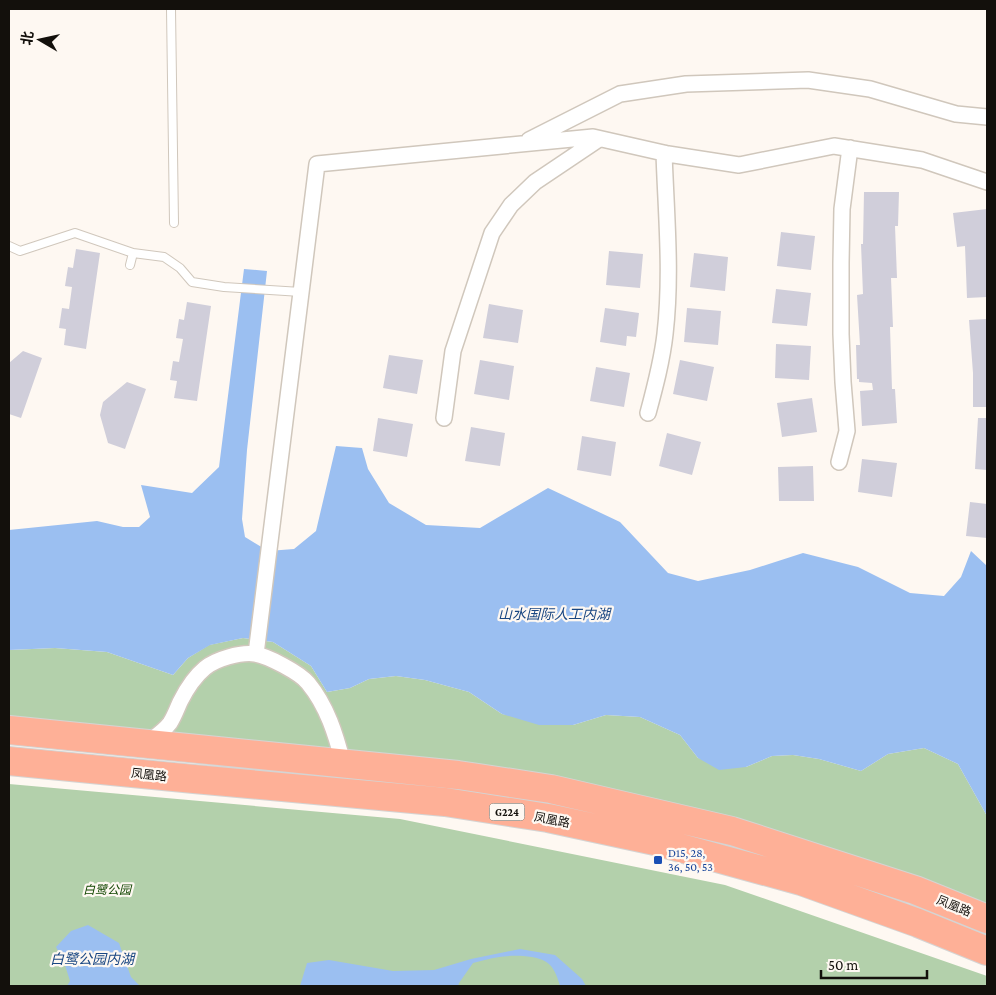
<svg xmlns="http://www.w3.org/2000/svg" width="996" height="995" font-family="'Crimson Pro','Noto Sans SC',serif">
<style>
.green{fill:#b3d0ab}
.water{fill:#9bbff1}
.building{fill:#d0ceda}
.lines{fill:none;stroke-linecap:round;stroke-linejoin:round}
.lane-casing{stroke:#d0c7bc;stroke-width:10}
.street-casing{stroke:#d0c7bc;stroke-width:18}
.highway-casing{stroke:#d5d4d3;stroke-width:30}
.lane{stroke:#fff;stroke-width:8}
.street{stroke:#fff;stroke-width:15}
.highway{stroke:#feb097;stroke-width:28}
.transit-dot{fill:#1a4fb4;stroke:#fef8f2;stroke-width:2}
.labels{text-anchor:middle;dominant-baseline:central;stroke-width:4.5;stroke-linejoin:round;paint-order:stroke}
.shield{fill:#fef8f2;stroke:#5a5651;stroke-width:1}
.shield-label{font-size:11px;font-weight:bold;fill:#13100c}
.street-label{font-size:12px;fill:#13100c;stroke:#fef8f2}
.transit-label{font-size:12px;fill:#164399;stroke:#fef8f2;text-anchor:start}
.park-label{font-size:12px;font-style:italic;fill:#114600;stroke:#fef8f2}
.water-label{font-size:14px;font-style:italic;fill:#194682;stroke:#fef8f2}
</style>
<rect width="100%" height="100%" fill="#fef8f2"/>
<path class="green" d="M 243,638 L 273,642 L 311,666 L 327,692 L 350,688 L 369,679 L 396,676 L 425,680 L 469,692 L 502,714 L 573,725 L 606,715 L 640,717 L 680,735 L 698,758 L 746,767 L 772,756 L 793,755 L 819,759 L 861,771 L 888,754 L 924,748 L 958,764 L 987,816 L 987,911 L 737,824 L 9,720 L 9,650 L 55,648 L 107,652 L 173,675 L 188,658 L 209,645 Z
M 9,784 L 400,819 L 725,885 L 987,976 L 987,986 L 9,986 Z"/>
<path class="water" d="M 244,269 L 267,271 L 247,450 L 242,519 L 245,537 L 268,551 L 294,549 L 316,531 L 336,446 L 362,448 L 368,469 L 389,503 L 426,525 L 480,528 L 548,488 L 620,522 L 668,573 L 698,581 L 750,570 L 803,553 L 858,567 L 910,593 L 944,596 L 961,577 L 971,551 L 987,566 L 987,816 L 958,764 L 924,748 L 888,754 L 861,771 L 819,759 L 793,755 L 772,756 L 746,767 L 719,770 L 698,758 L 680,735 L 640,717 L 606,715 L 573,725 L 539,725 L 502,714 L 469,692 L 425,680 L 396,676 L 369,679 L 350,688 L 327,692 L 311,666 L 273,642 L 243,638 L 210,645 L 188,658 L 173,675 L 107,652 L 55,648 L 9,650 L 9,530 L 97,521 L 123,527 L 139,527 L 150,517 L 141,485 L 192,493 L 219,467 Z
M 88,925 L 119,943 L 131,977 L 140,986 L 67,986 L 70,981 L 64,962 L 56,947 L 71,931 Z
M 520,949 L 555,955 L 582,979 L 586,986 L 560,986 C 558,979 555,970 550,965 C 545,960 538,958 532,957 C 510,954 494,957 473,963 L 459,983 L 458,986 L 300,986 L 307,963 L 329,960 L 393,971 L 434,970 L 471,959 Z"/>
<path class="building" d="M 864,192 L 899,192 L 898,226 L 895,226 L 897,278 L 891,278 L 893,327 L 890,327 L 892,389 L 895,389 L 897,423 L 862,426 L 860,391 L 873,390 L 872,383 L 859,382 L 859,379 L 857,379 L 856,345 L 860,345 L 857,295 L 863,294 L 861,244 L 863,244 Z
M 987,209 L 987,297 L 967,298 L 965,246 L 957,247 L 953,213 Z
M 781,232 L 815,236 L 811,270 L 777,266 Z
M 76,249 L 100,253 L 86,349 L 64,345 L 66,329 L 59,328 L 62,308 L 69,309 L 72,287 L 65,286 L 68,267 L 73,268 Z
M 609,251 L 643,254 L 640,288 L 606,285 Z
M 694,253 L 728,257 L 725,291 L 690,287 Z
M 776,289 L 811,293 L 807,326 L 772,323 Z
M 187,302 L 211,306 L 197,401 L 174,398 L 177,381 L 170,380 L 173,361 L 179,362 L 183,339 L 176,338 L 179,319 L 184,320 Z
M 489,304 L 523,310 L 518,343 L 483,338 Z
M 605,308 L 639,313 L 636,337 L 627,336 L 626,346 L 600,342 Z
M 687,308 L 721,311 L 718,345 L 684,342 Z
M 987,319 L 987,407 L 973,407 L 973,373 L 969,320 Z
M 776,344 L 811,346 L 809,380 L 775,378 Z
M 23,351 L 42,358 L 21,418 L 9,414 L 9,363 Z
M 389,355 L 423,360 L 417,394 L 383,388 Z
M 480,360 L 514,366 L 509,400 L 474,394 Z
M 680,360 L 714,367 L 707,401 L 673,394 Z
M 596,367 L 630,373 L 624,407 L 590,401 Z
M 127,382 L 146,389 L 125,449 L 108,443 L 100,415 L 103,402 Z
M 812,398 L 817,432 L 782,437 L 777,403 Z
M 378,418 L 413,424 L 407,457 L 373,451 Z
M 978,418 L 987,418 L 987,470 L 975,469 Z
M 471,427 L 505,433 L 500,466 L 465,461 Z
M 667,433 L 701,442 L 692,475 L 659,466 Z
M 582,436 L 616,442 L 611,476 L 577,470 Z
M 862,459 L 897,463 L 892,497 L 858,492 Z
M 813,466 L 814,501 L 779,501 L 778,467 Z
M 970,502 L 987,504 L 987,538 L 966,536 Z"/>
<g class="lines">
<defs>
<path id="lane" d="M 171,9 L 174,223
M 9,246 L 20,251 L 75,233 L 133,253 L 164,257 L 180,268 L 192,282 L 224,287 L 301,292
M 130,265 L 133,253"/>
<path id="street" d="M 529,140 L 620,94 L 686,84 L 808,80 L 870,89 L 956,114 L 987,117
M 648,413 C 655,387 662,361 665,334 C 672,274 666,213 664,153
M 444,418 L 453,351 L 492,233 L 511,205 L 535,182 L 599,139
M 839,462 L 847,431 L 843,382 L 841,334 L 841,263 L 842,209 L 850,148
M 256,654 L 317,164 L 593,137 L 668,154 L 739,165 L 834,146 L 922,160 L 987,182
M 147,743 C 155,737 164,731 170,723 C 174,717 177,709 180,702 C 186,690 194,677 205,668 C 216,659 240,652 255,654 C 268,656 300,673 308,683 C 327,706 336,735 343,763"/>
<path id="highway" d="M 9,730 L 458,775 L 551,789 L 732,831 L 915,890 L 987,919
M 9,761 L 194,779 L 445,802 L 548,818 L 655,841 L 801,881 L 918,923 L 987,951"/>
</defs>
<use href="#lane" class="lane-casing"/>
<use href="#street" class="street-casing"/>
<use href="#highway" class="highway-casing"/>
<use href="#lane" class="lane"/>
<use href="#street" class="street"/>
<use href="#highway" class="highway"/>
</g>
<rect class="transit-dot" x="653" y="855" width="10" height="10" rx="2.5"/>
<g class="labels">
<rect class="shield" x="489.5" y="803.5" width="35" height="17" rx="4"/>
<g class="shield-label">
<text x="507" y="812">G224</text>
</g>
<g class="street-label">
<text transform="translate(149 775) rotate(6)">凤凰路</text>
<text transform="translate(552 820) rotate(11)">凤凰路</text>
<text transform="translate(954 906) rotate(22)">凤凰路</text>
</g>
<g class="transit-label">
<text x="668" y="853">D15, 28,<tspan x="668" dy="14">36, 50, 53</tspan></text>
</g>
<g class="park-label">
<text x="107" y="890">白鹭公园</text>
</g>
<g class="water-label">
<text x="554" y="614">山水国际人工内湖</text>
<text x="92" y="959">白鹭公园内湖</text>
</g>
</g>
<rect width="996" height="995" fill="none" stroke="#13100c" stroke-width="20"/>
<g transform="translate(40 40) rotate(279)" stroke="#fef8f2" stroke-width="4" paint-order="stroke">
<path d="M0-4L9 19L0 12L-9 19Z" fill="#13100c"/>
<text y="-8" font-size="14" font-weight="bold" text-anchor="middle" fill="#13100c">北</text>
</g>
<path d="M821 970v8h106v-8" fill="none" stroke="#13100c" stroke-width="2.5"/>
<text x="828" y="970" font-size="15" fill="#13100c" stroke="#fef8f2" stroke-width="4" paint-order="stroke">50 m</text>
</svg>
